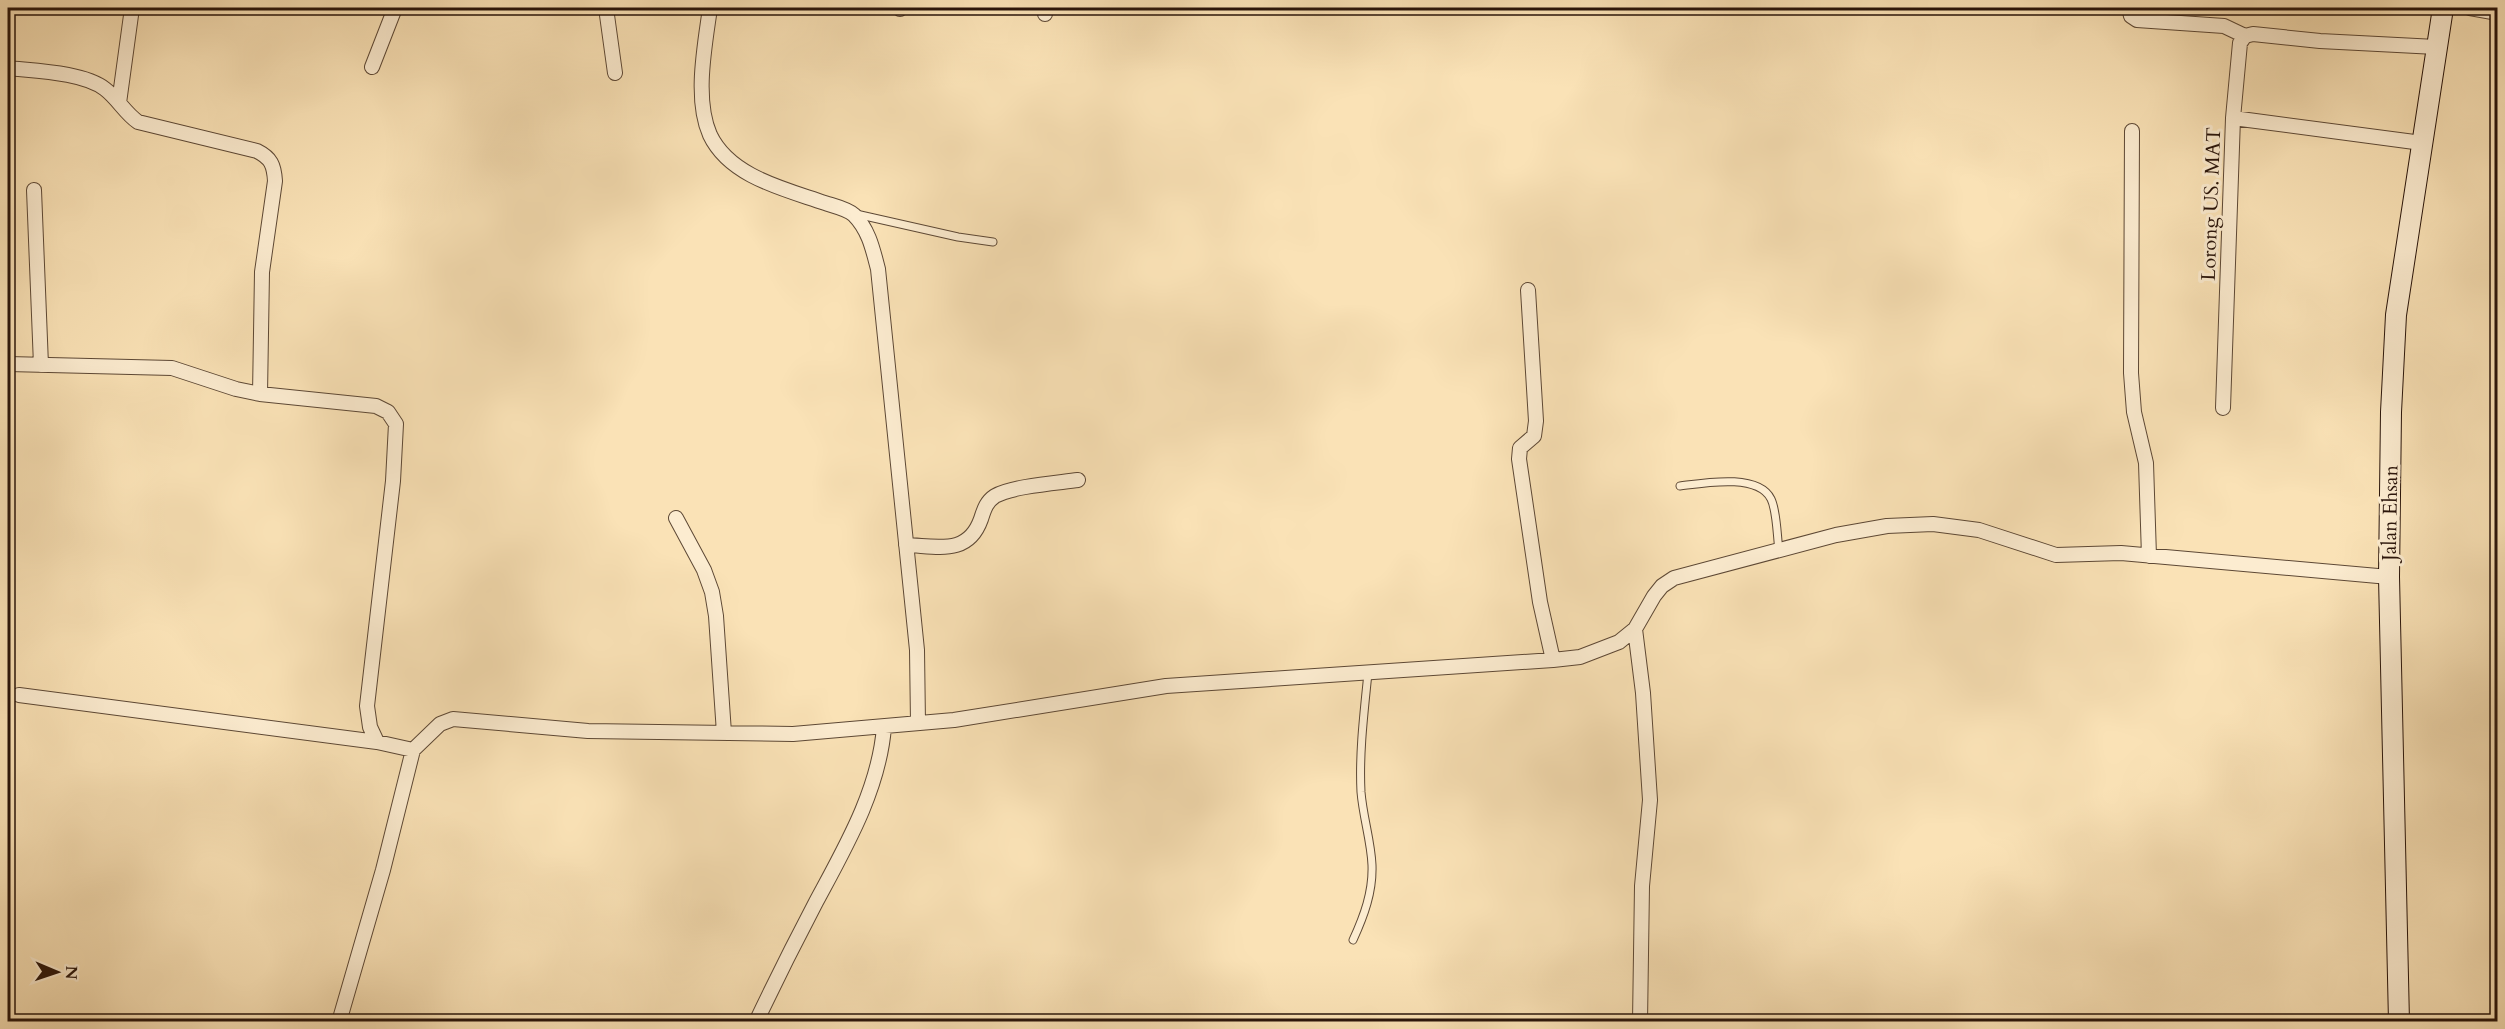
<svg xmlns="http://www.w3.org/2000/svg" width="2505" height="1029" font-family="Cardo,serif">
<style>
.lines{fill:none;stroke-linecap:round;stroke-linejoin:round}
.lane-casing{stroke:#5d4835;stroke-width:9}
.street-casing{stroke:#5d4835;stroke-width:16}
.secondary-casing{stroke:#29140a;stroke-width:22}
.lane{stroke:#fcecd0;stroke-width:7}
.street{stroke:#fcecd0;stroke-width:14}
.secondary{stroke:#fcecd0;stroke-width:20}
.labels{text-anchor:middle;dominant-baseline:central;stroke-width:6;stroke-linejoin:round;paint-order:stroke}
.street-label{font-size:20px;fill:#29140a;stroke:#fcecd0}
</style>
<rect width="100%" height="100%" fill="#fae2b6"/>
<filter id="stains"><feTurbulence type="fractalNoise" baseFrequency=".00333" numOctaves="4"/><feColorMatrix values="0 0 0 0 .2 0 0 0 0 .09 0 0 0 0 .02 0 0 0 .5 -.17"/></filter>
<radialGradient id="worn" r=".72"><stop offset=".6" stop-color="#630" stop-opacity="0"/><stop offset="1" stop-color="#630" stop-opacity=".3"/></radialGradient>
<g class="lines">
<defs>
<path id="lane" d="M 856,214 L 958,237 L 993,242
M 1680,486 C 1704,483 1758,473 1771,499 C 1777,511 1777,537 1779,550
M 1353,940 C 1364,916 1373,892 1372,865 C 1371,841 1363,817 1361,792 C 1359,753 1364,713 1368,673"/>
<path id="street" d="M 606,8 L 615,73
M 710,8 C 705,45 694,99 710,135 C 730,177 785,189 825,203 C 834,206 848,209 854,215 C 869,230 873,250 878,269 L 917,650 L 918,723
M 2129,8 L 2131,16 L 2137,20 L 2224,26 L 2245,36
M 2470,8 L 2498,13
M 900,9 L 900,8
M 1045,14 L 1045,8
M 372,67 L 395,8
M 8,68 C 34,71 83,72 105,89 C 118,99 125,113 138,122 L 257,151 C 271,158 274,165 275,181 L 262,272 L 260,394
M 119,103 L 132,8
M 2233,118 L 2240,43 L 2245,36 L 2253,34 L 2320,41 L 2436,47
M 2132,131 L 2131,373 L 2134,412 L 2146,463 L 2149,556
M 34,190 L 41,365
M 1528,290 L 1536,421 L 1534,436 L 1520,448 L 1519,459 L 1540,602 L 1553,660
M 8,364 L 172,368 L 236,389 L 260,394 L 376,406 L 388,412 L 396,424 L 393,481 L 367,706 L 370,727 L 377,742 L 413,750
M 2223,408 L 2233,118 L 2422,143
M 676,518 L 704,570 L 712,592 L 716,616 L 724,733
M 906,545 C 937,546 968,556 981,519 C 984,510 986,502 995,496 C 1013,486 1057,483 1078,480
M 1635,629 L 1643,693 L 1650,800 L 1642,886 L 1640,1022
M 19,695 L 377,742
M 339,1022 L 383,870 L 413,750 L 440,724 L 453,719 L 588,731 L 793,734 L 954,720 L 1166,686 L 1553,660 L 1580,657 L 1619,642 L 1635,629 L 1654,596 L 1662,586 L 1674,578 L 1836,535 L 1887,526 L 1933,524 L 1979,530 L 2056,555 L 2121,553 L 2389,577
M 756,1022 C 775,982 795,942 816,902 C 845,848 879,790 884,727"/>
<path id="secondary" d="M 2399,1022 L 2389,577 L 2391,412 L 2396,315 L 2443,8"/>
</defs>
<use href="#lane" class="lane-casing"/>
<use href="#street" class="street-casing"/>
<use href="#secondary" class="secondary-casing"/>
<use href="#lane" class="lane"/>
<use href="#street" class="street"/>
<use href="#secondary" class="secondary"/>
</g>
<g class="labels">
<g class="street-label">
<text transform="translate(2211 204) rotate(-88)">Lorong US. MAT</text>
<text transform="translate(2390 513) rotate(-89)">Jalan Ehsan</text>
</g>
</g>
<rect width="2505" height="1029" fill="none" stroke="#fae2b6" stroke-width="30"/>
<rect x="9" y="9" width="2487" height="1011" fill="none" stroke="#29140a" stroke-width="3"/>
<rect x="15" y="15" width="2475" height="999" fill="none" stroke="#29140a" stroke-width="1.5"/>
<g transform="translate(57 972) rotate(92)" stroke="#fcecd0" stroke-width="4.5" paint-order="stroke">
<path d="M0-4.5L10 22L0 15L-10 22Z" fill="#29140a"/>
<text y="-9" font-size="16" font-weight="bold" text-anchor="middle" fill="#29140a">N</text>
</g>
<rect width="100%" height="100%" filter="url(#stains)"/>
<rect width="100%" height="100%" fill="url(#worn)"/>
</svg>
